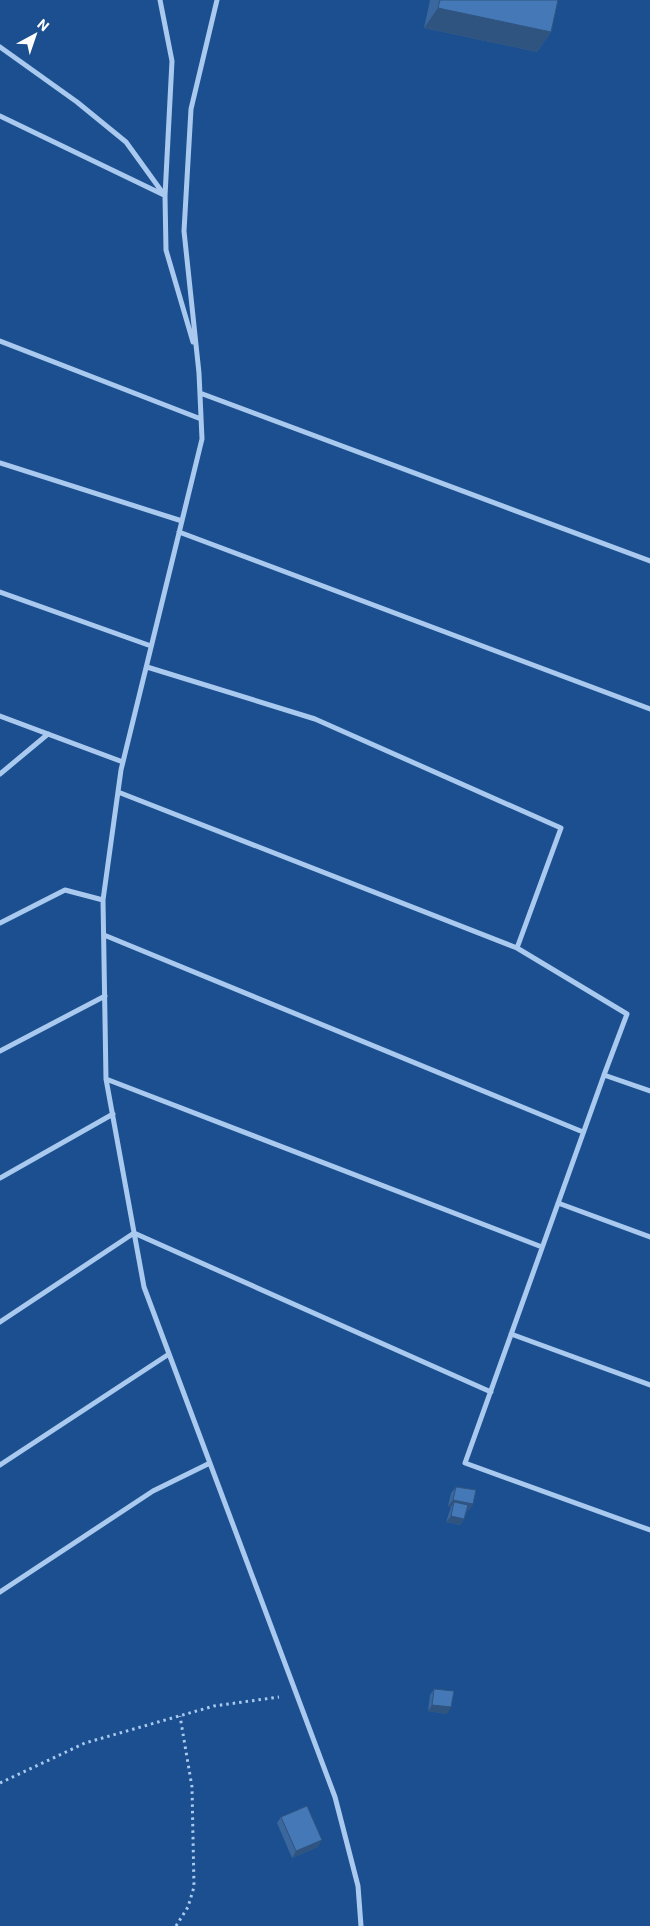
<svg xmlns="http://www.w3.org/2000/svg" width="650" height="1926" font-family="Roboto,sans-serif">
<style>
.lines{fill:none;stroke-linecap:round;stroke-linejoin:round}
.path{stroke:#a9c9ee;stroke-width:3;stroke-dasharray:2.5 4;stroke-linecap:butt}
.street{stroke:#a9c9ee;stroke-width:5}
.wall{fill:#3a679d}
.shaded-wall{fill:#305480}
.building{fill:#4478b7;stroke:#305480}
</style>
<rect width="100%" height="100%" fill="#1b4f8f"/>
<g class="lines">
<path class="path" d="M 0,1783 L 85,1743 L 214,1706 L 279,1697
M 176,1926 L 188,1907 L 194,1887 L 192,1787 L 180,1716"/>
<path class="street" d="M 160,0 L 172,61 L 165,196 L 166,250 L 193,342
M 217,0 L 191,109 L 184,231 L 199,373 L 202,439 L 121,770 L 103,900 L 106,1079 L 144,1287 L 335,1797 L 358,1886 L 361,1926
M 0,47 L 77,102 L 126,142 L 165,196
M 0,116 L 164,195
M 0,341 L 201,419
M 200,393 L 650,561
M 0,463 L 182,521
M 179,532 L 650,709
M 0,592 L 151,646
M 147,667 L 315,719 L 561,828 L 517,948
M 0,716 L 123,762
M 0,774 L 48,734
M 118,792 L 517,948 L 627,1014 L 604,1075
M 0,923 L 65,890 L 103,900
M 104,935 L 583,1132
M 0,1051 L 105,996
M 106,1079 L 542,1247
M 650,1091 L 604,1075 L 465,1463 L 650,1530
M 0,1178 L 113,1114
M 558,1203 L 650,1237
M 0,1322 L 134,1233 L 491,1392
M 511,1334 L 650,1385
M 0,1465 L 169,1354
M 0,1592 L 153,1491 L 210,1463"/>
</g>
<path class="wall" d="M 430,0 L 558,0 L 551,32 L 537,52 L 424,28 Z
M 456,1487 L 473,1504 L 469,1510 L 467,1510 L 464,1519 L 460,1525 L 446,1522 L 451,1507 L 448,1506 L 451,1493 Z
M 434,1689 L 447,1714 L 428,1711 L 430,1695 Z
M 281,1817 L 318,1847 L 292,1858 L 277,1823 Z"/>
<path class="shaded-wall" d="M 438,8 L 551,32 L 537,52 L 424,28 Z
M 453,1500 L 473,1504 L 469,1510 L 453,1507 L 454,1502 L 451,1507 L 448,1506 Z
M 451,1516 L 464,1519 L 460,1525 L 446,1522 Z
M 432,1705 L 451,1707 L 447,1714 L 428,1711 Z
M 322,1840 L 318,1847 L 292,1858 L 296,1851 Z"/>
<path class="building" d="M 440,0 L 558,0 L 551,32 L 438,8 Z
M 456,1487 L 476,1490 L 473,1504 L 453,1500 Z
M 454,1502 L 468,1505 L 464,1519 L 451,1516 Z
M 434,1689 L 454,1691 L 451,1707 L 432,1705 Z
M 307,1806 L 322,1840 L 296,1851 L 281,1817 Z"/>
<g transform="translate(35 35) rotate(40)" stroke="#1b4f8f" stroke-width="4" paint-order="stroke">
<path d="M0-4L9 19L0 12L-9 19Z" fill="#ffffff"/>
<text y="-8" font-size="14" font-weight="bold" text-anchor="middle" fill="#ffffff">N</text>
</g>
</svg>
